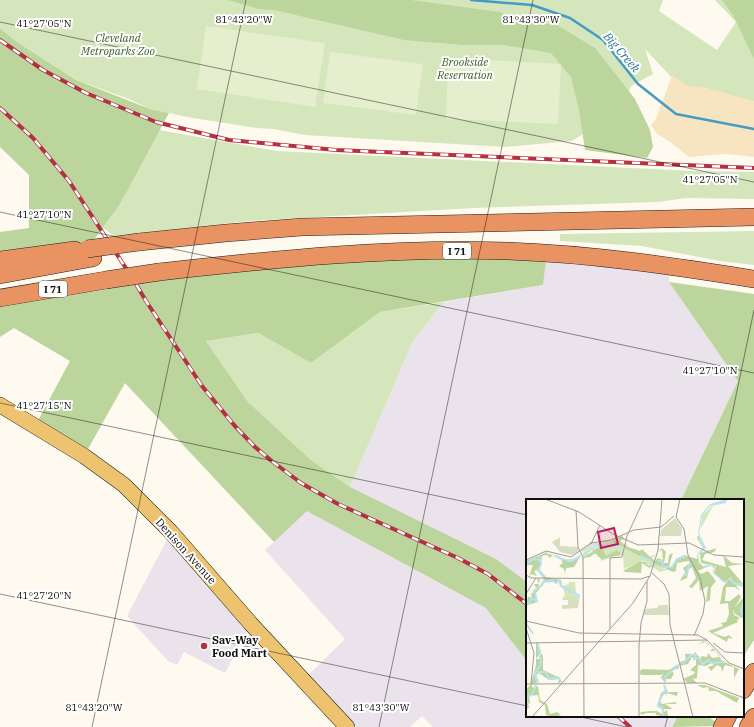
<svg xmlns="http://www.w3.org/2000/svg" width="754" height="727" font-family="'IBM Plex Serif',serif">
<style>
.industrial{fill:#eae3ec}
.green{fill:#d5e6bc}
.forest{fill:#bbd59c}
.sand{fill:#f6e5c0}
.pitch{fill:#e5eecd}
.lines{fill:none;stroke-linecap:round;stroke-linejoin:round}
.stream{stroke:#459cc2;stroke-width:2.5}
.major-casing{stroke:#1f1f1f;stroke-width:16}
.highway-casing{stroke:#1f1f1f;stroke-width:18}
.major{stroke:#eec370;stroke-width:15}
.highway{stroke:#e99363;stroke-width:17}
.rail-casing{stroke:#b33143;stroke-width:4}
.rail{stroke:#fff;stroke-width:2.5;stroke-dasharray:8;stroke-linecap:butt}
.highway-bridge-casing{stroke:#1f1f1f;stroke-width:18;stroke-linecap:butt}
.highway-bridge{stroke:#e99363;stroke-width:17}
.ticks{fill:none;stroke:#0e0e0e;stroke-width:1;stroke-opacity:0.45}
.poi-dot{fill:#b33143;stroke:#fff;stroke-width:1.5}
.labels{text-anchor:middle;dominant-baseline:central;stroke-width:4;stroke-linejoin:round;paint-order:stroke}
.shield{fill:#fff;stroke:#565656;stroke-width:1}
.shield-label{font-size:10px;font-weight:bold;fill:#0e0e0e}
.park-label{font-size:11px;font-style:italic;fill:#366023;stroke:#fff}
.street-label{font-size:11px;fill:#0e0e0e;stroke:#fff}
.poi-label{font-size:11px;font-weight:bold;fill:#0e0e0e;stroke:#fff;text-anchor:start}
.water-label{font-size:12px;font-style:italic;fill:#216e96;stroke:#fff}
.inset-river{fill:none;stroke:#b8e1f1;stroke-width:2}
.inset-road{fill:none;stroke:#9e9c96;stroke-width:1}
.view{fill:#c2185b;fill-opacity:0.15;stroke:#c2185b;stroke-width:2}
.inset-edge{fill:none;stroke:#0e0e0e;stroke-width:2}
.ticks-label{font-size:10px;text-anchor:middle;fill:#0e0e0e;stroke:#fff;stroke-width:4;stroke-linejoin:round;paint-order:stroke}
</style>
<rect width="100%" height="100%" fill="#fefaf0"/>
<path class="industrial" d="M 547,253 L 669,265 L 669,282 L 738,381 L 681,500 L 527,500 L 527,716 L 678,716 L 672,727 L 433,727 L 422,716 L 410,727 L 347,727 L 303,680 L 345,639 L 265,550 L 307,511 L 350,487 L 413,341 L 444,302 L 543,285 Z
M 171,532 L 251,624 L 225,673 L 184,652 L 177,665 L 168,661 L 127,616 Z"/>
<path class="green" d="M 0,0 L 663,0 L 659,11 L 717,50 L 736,22 L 715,0 L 754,0 L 754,110 L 737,108 L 675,81 L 645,49 L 653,74 L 631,86 L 621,113 L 571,141 L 505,147 L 305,135 L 274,129 L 256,128 L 187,117 L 150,109 L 129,99 L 76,80 L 17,42 L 0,28 Z
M 159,130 L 277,151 L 694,171 L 754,172 L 754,199 L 686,198 L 658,202 L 473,208 L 249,221 L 114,236 L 103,228 L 119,206 Z
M 754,231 L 754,265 L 720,261 L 642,246 L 560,241 L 560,234 Z
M 444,302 L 413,341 L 350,487 L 311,460 L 248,402 L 206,341 L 258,333 L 311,363 L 380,312 Z"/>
<path class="forest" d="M 228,0 L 411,0 L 500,12 L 514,20 L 557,25 L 595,48 L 635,99 L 650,130 L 653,147 L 647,158 L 585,150 L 579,110 L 571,77 L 551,53 L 504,45 L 464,45 L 404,40 L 274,10 L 259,9 Z
M 722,0 L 754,0 L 754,59 L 733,15 Z
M 0,28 L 17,42 L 76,80 L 150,109 L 169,113 L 119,206 L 87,249 L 0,260 L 0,232 L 29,228 L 29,175 L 0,147 Z
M 547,253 L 543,285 L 380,312 L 311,363 L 258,333 L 206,341 L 248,402 L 311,460 L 350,487 L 496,559 L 527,582 L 527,661 L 486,608 L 307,511 L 274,542 L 125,383 L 84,456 L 35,426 L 70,361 L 14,328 L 0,337 L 0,300 L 255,262 Z
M 669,282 L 754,294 L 754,640 L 743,657 L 743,500 L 681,500 L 738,381 Z
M 678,716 L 707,716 L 722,726 L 672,727 Z"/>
<path class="sand" d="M 672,75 L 688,86 L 707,88 L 754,101 L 754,157 L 726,154 L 689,157 L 673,144 L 656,133 L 651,125 L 656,119 Z"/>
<path class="pitch" d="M 206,26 L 325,43 L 315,107 L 197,89 Z
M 330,52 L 423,64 L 416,115 L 323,103 Z
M 448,58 L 561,64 L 558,124 L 446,119 Z"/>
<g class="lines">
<path class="stream" d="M 471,0 L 532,5 L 570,18 L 603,40 L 638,84 L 676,114 L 754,129"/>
<defs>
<path id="major" d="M 0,405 L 84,456 L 124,485 L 171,532 L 251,624 L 347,727"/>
<path id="highway" d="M 139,242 L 226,233 L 302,227 L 754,217
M 0,260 L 75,250
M 159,272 C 275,259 392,247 508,251 C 591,254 673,266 754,279
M 0,275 L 93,258
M 0,298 L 106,280
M 743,690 L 754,672
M 722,727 L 728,716
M 748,727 L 754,717"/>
</defs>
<use href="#major" class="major-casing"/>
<use href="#highway" class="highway-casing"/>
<use href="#major" class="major"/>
<use href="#highway" class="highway"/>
<defs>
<path id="rail" d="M 0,40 L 43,70 L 86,93 L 156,122 L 229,140 L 336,150 L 754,168
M 0,108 L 33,138 L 69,181 L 133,279 L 146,301 L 202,386 L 234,425 L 255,447 L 273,462 L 301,483 L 338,504 L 458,558 L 488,574 L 527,604
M 618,716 L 630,727"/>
</defs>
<use href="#rail" class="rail-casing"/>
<use href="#rail" class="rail"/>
<defs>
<path id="highway-bridge" d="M 87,249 L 139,242
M 106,280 L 159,272"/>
</defs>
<use href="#highway-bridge" class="highway-bridge-casing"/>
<use href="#highway-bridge" class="highway-bridge"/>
</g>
<path class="ticks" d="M 0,22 L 754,182M 0,212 L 754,373M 0,403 L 527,515M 714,500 L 754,310M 743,561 L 754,563M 0,594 L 527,706M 576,716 L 627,727M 92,727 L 246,0M 379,727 L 533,0M 665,727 L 668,716"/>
<circle class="poi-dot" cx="204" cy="646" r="4"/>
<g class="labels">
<g class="shield">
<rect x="443" y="243" width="28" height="16" rx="3"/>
<rect x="39" y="281" width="28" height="16" rx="3"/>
</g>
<g class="shield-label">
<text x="457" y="251">I 71</text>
<text x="53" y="289">I 71</text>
</g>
<g class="park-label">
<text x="118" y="38">Cleveland<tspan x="118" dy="13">Metroparks Zoo</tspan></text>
<text x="465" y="62">Brookside<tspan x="465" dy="13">Reservation</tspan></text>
</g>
<g class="street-label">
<text transform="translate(186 551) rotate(48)">Denison Avenue</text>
</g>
<g class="poi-label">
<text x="212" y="640">Sav-Way<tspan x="212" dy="13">Food Mart</tspan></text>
</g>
<g class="water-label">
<text transform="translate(622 52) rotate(49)">Big Creek</text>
</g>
</g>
<g transform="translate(526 499)">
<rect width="218" height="218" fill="#fefaf0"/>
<path d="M 188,5 L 175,29 L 174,35 L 176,17 ZM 68,40 L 65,45 L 88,40 L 88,43 L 98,49 L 100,44 L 102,48 L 100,49 L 130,63 L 138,70 L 143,70 L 134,73 L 117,62 L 98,70 L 97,55 L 75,62 L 75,55 L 66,55 L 66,51 L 57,61 L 57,56 L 61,53 L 78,44 L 68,46 L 45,62 L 41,61 L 24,53 L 11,56 L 23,52 L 39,60 L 47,60 L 58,53 L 55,52 ZM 43,83 L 49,83 L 50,94 L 47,95 L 54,98 L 53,101 L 36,101 L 39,95 L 36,87 L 43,85 Z" fill="#d5e6bc"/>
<path d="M 172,36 L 177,49 L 176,51 L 171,55 L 173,64 L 178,68 L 182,66 L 187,66 L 189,68 L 186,75 L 188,69 L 185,66 L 172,72 L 175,75 L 182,72 L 190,82 L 185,88 L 184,101 L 180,103 L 182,87 L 174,92 L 173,81 L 166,89 L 163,88 L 170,79 L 166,68 L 163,70 L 161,79 L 154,82 L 159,73 L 157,69 L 164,64 L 163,62 L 151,64 L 150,72 L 147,73 L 130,65 L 123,69 L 116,64 L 115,74 L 99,73 L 97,72 L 113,63 L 119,63 L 123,67 L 129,65 L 87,43 L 89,40 L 97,37 L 98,43 L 97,40 L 94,42 L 102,48 L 114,52 L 116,50 L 124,58 L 130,55 L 125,59 L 130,62 L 131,59 L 137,61 L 136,51 L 132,53 L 136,49 L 140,53 L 138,64 L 142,64 L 143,56 L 147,54 L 143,67 L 146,68 L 150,60 L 158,56 L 171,60 L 171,55 L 177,49 L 171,39 ZM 75,47 L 80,57 L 91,51 L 96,56 L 78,59 L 76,61 L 69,54 L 64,58 L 57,59 ZM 191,49 L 188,53 L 179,55 L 176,61 L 200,68 L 197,56 L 206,64 L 218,65 L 202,67 L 218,86 L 207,83 L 205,78 L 199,83 L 188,74 L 190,67 L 175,64 L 174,54 ZM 19,54 L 32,57 L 43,63 L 54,58 L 48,68 L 40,69 L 39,75 L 38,70 L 33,67 L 37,64 L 34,59 L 27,56 L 24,59 L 21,56 L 16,57 L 14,71 L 20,78 L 35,81 L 36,87 L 33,83 L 19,83 L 10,94 L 11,103 L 0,107 L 2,98 L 6,98 L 5,95 L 11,90 L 8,85 L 13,85 L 11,80 L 14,80 L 12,90 L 18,80 L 11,71 L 8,72 L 11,77 L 5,75 L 3,77 L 7,66 L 0,66 L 0,62 ZM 203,80 L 208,85 L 215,86 L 218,88 L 210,86 L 213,92 L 209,88 L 200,88 L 199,102 L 204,102 L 213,95 L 215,98 L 207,111 L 208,116 L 214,119 L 211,121 L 212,123 L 187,134 L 199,138 L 203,136 L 207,140 L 202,139 L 201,143 L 182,132 L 197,127 L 195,124 L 200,123 L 203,115 L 202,104 L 194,105 L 197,88 ZM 218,98 L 218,118 L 216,119 L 209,115 L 207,110 ZM 178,142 L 182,144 L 194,157 L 195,161 L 213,170 L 208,179 L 208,168 L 199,166 L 196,173 L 195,168 L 191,166 L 185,172 L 182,168 L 188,166 L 185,164 L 180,167 L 172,166 L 171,179 L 167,180 L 171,184 L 162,184 L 157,180 L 168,175 L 169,173 L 164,171 L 170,166 L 170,160 L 166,158 L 162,165 L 153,167 L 154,163 L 160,161 L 159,155 L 168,155 L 169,153 L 175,160 L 175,157 L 181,158 L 182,154 L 186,159 L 194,158 L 189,152 L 184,152 L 187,149 L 179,143 L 170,146 ZM 10,144 L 12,144 L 15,153 L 10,160 L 14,160 L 15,154 L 17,157 L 17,171 L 34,179 L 36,183 L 32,184 L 33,180 L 23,181 L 13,174 L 10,176 L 13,183 L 5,185 L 10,166 ZM 152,165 L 153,169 L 145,172 L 148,174 L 145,180 L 140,180 L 140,184 L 135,179 L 138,173 L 136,176 L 115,176 L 113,173 L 116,170 L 143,171 ZM 5,185 L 7,189 L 12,187 L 14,201 L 21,205 L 24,215 L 31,213 L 35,216 L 28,218 L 20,216 L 19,206 L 13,203 L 12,196 L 3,197 L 4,205 L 2,204 L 3,209 L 0,210 L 0,191 ZM 137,185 L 142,193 L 152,193 L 151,197 L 141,194 L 140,198 L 140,195 L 138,195 L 134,202 L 136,205 L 150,203 L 150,205 L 139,205 L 147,210 L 138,210 L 138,213 L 141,211 L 142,218 L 130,216 L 129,213 L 128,214 L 120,214 L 116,216 L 114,214 L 115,213 L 124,212 L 131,212 L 136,215 L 137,211 L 131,207 L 135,194 L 139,191 ZM 171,186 L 179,186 L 208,197 L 213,199 L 211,204 L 190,192 L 183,192 L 182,188 L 177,189 Z" fill="#bbd59c"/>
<path d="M 149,19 L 156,29 L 155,37 L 134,37 L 135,31 ZM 34,38 L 34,47 L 52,48 L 53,52 L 46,56 L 34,53 L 26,43 ZM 42,101 L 53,101 L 52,109 L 36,110 L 36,106 L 42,106 ZM 133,106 L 142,106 L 143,116 L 117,116 L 119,110 L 131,109 Z" fill="#d8dec2"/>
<path d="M 201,0 L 200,4 L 184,7 L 176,17 L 173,34 L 180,49 L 172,56 L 173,62 L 177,67 L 184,65 L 189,67 L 188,74 L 199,83 L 205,78 L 207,83 L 215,84 L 218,87 L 207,85 L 203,80 L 201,84 L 197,83 L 187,74 L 189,67 L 178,68 L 172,62 L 171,56 L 177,49 L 172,34 L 175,16 L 184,5 Z" fill="#b8e1f1"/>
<path class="inset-river" d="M 57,55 L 71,46 L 94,47M 13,57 L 15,65 L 12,71 L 18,78M 29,57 L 44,63 L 55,57M 114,57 L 126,62M 132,62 L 136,62 L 137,68 L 146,68 L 151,60 L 160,57M 0,65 L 8,60 L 13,61M 159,77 L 164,65M 19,82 L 22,83 L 26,81 L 30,84 L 33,82 L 35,87 L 54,97M 218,104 L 215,111 L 218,119M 0,105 L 3,105 L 5,99 L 11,102 L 8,92 L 16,86 L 19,81M 0,124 L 7,135M 156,165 L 165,156 L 170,156 L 168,160 L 173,159 L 177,165 L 182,161 L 186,164 L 199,163M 12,173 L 20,173 L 23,180 L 32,178 L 35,182M 11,183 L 9,175 L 15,165 L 12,145M 139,183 L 138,179 L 152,166M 138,186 L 141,193 L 136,194 L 132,207 L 136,208 L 138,218M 0,208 L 1,197 L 6,196 L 10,186"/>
<path class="inset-road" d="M 19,0 L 53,13 L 87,35 L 112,46 L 163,44 L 188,56 L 218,58M 154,0 L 150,18 L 158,30 L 162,56 L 174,79 L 179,102 L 177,115 L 168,137M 50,11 L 52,48 L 57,58 L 58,218M 65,45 L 74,26M 0,61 L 20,52 L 45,58 L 65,44 L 85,41 L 108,31 L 135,28 L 148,17M 126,74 L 138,85 L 143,95 L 144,126 L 167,218M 0,76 L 5,79 L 115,80 L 124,77M 0,95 L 10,79M 0,122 L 53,134 L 172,136 L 181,141 L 203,164 L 218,170M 0,129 L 8,154 L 5,185M 84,130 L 84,59 L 96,58 L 101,37 L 118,0M 0,144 L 181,141M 187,144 L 199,153 L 218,154M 0,185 L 179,184 L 218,199M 6,218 L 107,104 L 124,77 L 132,51 L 136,0M 113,218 L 113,147 L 115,124 L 121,102 L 121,82"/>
<path class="view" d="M 88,29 L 92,45 L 75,49 L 72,33 Z"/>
<rect width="218" height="218" class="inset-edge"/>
</g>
<g class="ticks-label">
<text x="244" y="23">81°43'20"W</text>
<text x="531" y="23">81°43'30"W</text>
<text x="44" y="27">41°27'05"N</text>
<text x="710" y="183">41°27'05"N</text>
<text x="44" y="218">41°27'10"N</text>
<text x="710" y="374">41°27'10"N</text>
<text x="44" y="409">41°27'15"N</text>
<text x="44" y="599">41°27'20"N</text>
<text x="94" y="711">81°43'20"W</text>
<text x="381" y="711">81°43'30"W</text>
</g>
</svg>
